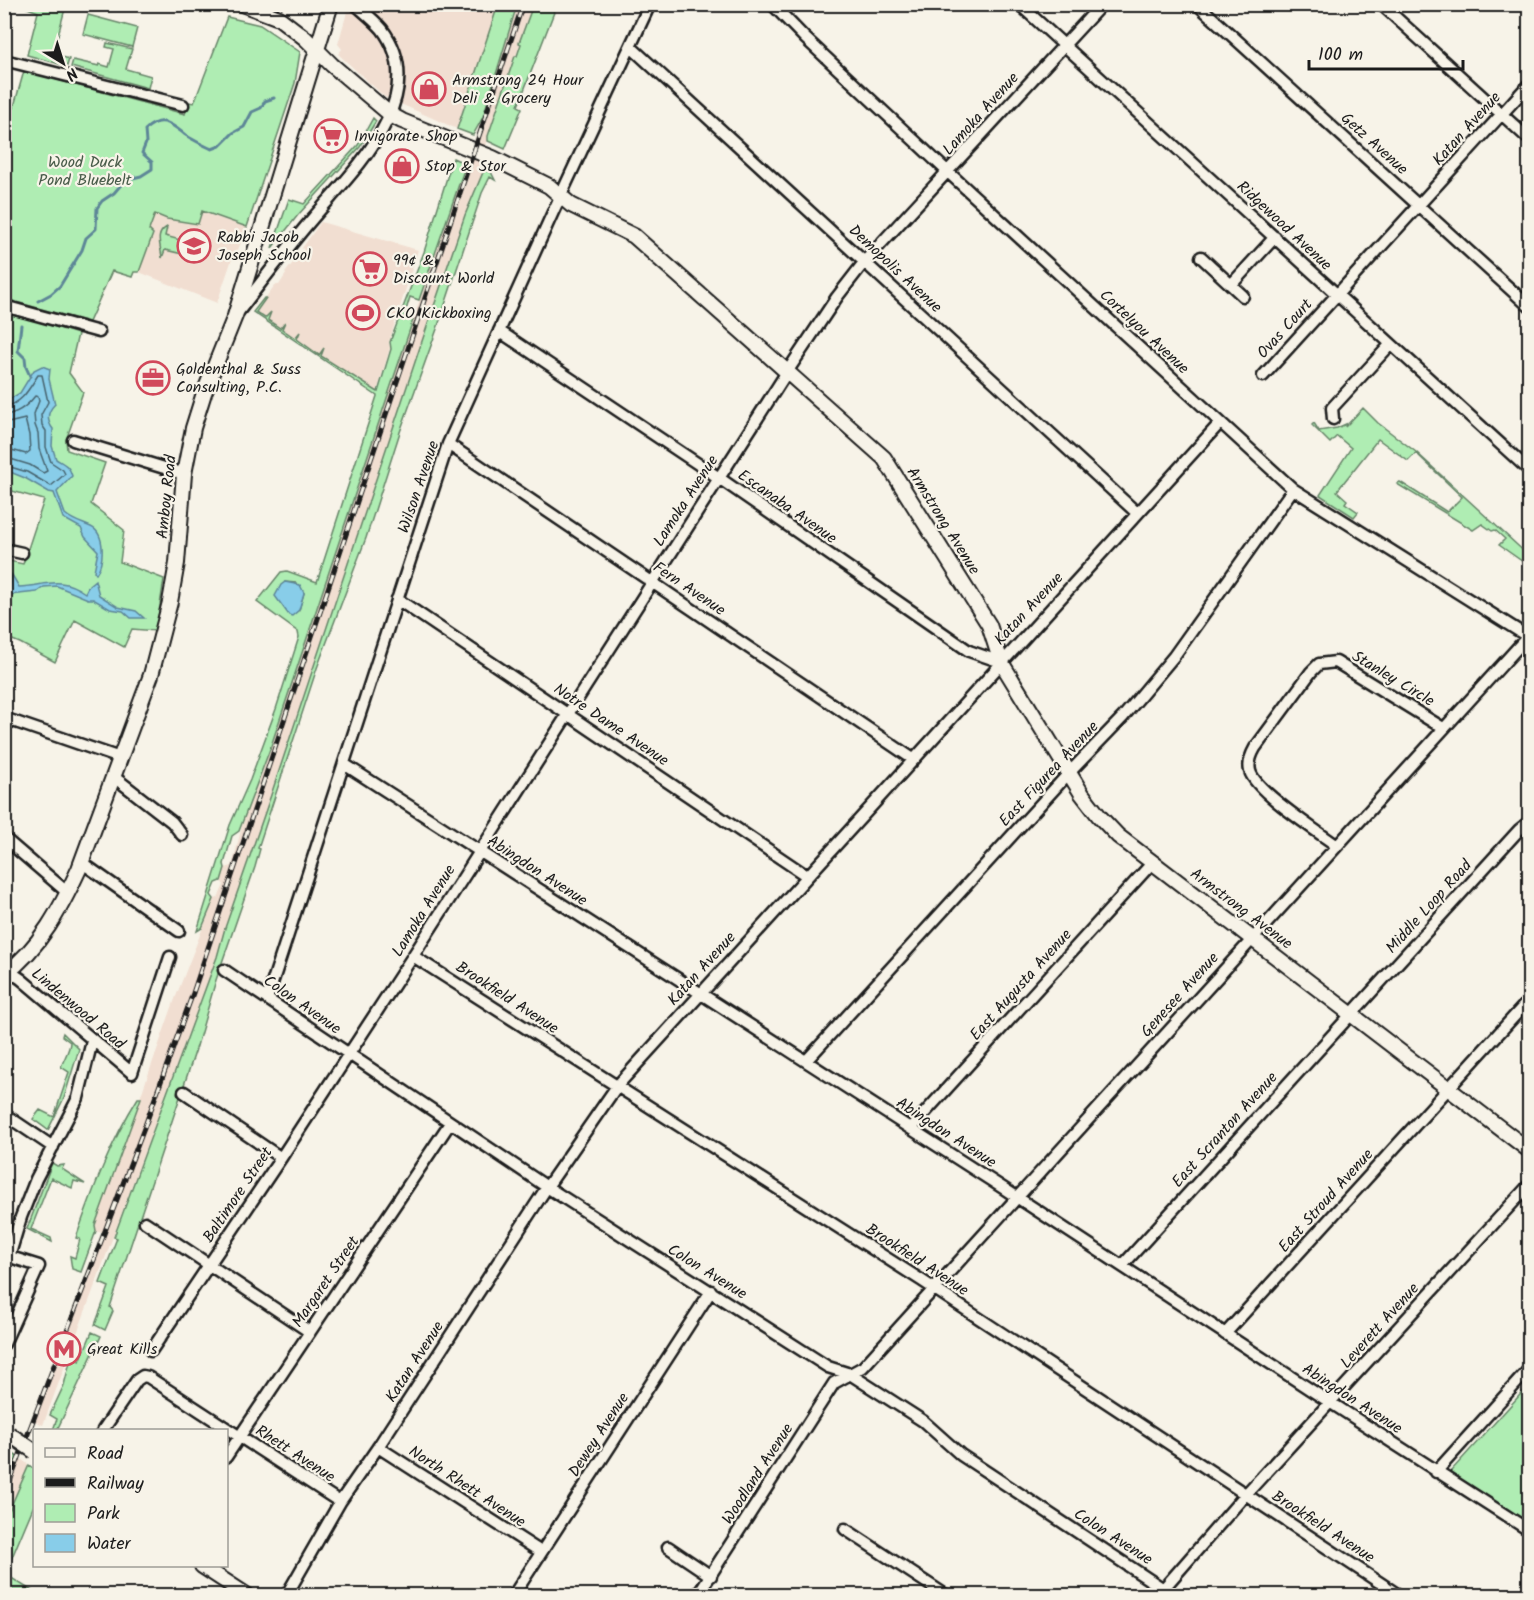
<svg xmlns="http://www.w3.org/2000/svg" width="1534" height="1600" font-family="Kalam,sans-serif">
<style>
.built{fill:#f1ded1}
.green{fill:#afedb3;stroke:#668468;stroke-width:1.5;fill-rule:evenodd}
.water{fill:#88cde9;stroke:#5d8697;stroke-width:1.5}
.lines{fill:none;stroke-linecap:round;stroke-linejoin:round}
.shore{stroke:#47636e;stroke-width:1.5}
.stream{stroke:#5d8697;stroke-width:3}
.street-casing{stroke:#1c1c1c;stroke-width:15}
.secondary-casing{stroke:#1c1c1c;stroke-width:18}
.street{stroke:#f7f3e8;stroke-width:10}
.secondary{stroke:#f7f3e8;stroke-width:14}
.rail-casing{stroke:#1c1c1c;stroke-width:5}
.rail{stroke:#f7f3e8;stroke-width:3;stroke-dasharray:9;stroke-linecap:butt}
.secondary-bridge-casing{stroke:#1c1c1c;stroke-width:18;stroke-linecap:butt}
.secondary-bridge{stroke:#f7f3e8;stroke-width:14}
.labels{text-anchor:middle;dominant-baseline:central;stroke-width:4.5;stroke-linejoin:round;paint-order:stroke}
.poi-label{font-size:16px;fill:#1c1c1c;stroke:#f7f3e8;text-anchor:start}
.street-label{font-size:16px;fill:#1c1c1c;stroke:#f7f3e8}
.park-label{font-size:16px;fill:#485b49;stroke:#f7f3e8}
</style>
<rect width="100%" height="100%" fill="#f7f3e8"/>
<filter id="ink" filterUnits="userSpaceOnUse"><feTurbulence type="fractalNoise" baseFrequency=".0167" numOctaves="2"/><feDisplacementMap in="SourceGraphic" scale="12" xChannelSelector="R" yChannelSelector="G"/><feConvolveMatrix kernelMatrix="1 2 1 2 8 2 1 2 1" color-interpolation-filters="sRGB"/></filter>
<g filter="url(#ink)">
<path class="built" d="M 349,5 L 498,5 L 457,129 L 385,97 L 338,54 L 342,49 L 338,44 Z
M 517,5 L 533,5 L 479,167 L 484,170 L 465,215 L 419,350 L 271,795 L 225,928 L 217,957 L 43,1425 L 31,1419 L 102,1233 L 96,1231 L 95,1225 L 175,999 L 214,899 L 218,898 L 224,885 L 221,881 L 225,868 L 232,866 L 246,810 L 270,749 L 323,591 L 452,202 L 483,117 Z
M 159,200 L 199,211 L 247,227 L 236,255 L 234,254 L 233,256 L 217,303 L 139,272 L 153,234 L 149,230 Z
M 321,222 L 418,250 L 389,342 L 390,348 L 376,395 L 254,313 L 275,285 L 279,285 L 286,274 L 285,273 L 295,260 L 296,260 L 304,250 L 302,248 Z
M 18,1457 L 29,1465 L 5,1520 L 5,1487 Z"/>
<path class="green" d="M 20,5 L 66,5 L 53,54 L 69,59 L 67,66 L 27,55 L 38,12 Z
M 498,5 L 517,5 L 483,117 L 473,135 L 457,129 Z
M 533,5 L 555,5 L 556,7 L 518,106 L 522,108 L 505,149 L 488,141 L 488,136 L 515,56 L 517,56 L 521,44 L 519,43 Z
M 88,15 L 137,28 L 132,47 L 83,34 Z
M 227,17 L 260,25 L 300,52 L 295,83 L 247,227 L 202,211 L 198,224 L 167,219 L 155,214 L 149,230 L 153,234 L 139,272 L 134,272 L 132,277 L 112,271 L 89,322 L 5,299 L 4,123 L 9,124 L 24,71 L 185,114 L 189,102 L 194,103 Z
M 107,43 L 132,49 L 126,69 L 151,76 L 148,88 L 71,67 L 73,60 L 99,66 L 99,64 L 109,67 L 114,49 L 106,47 Z
M 373,118 L 376,121 L 360,147 L 298,215 L 272,248 L 289,199 L 304,204 L 358,145 Z
M 453,158 L 466,164 L 419,300 L 410,297 L 404,317 L 413,320 L 270,749 L 239,831 L 232,836 L 224,864 L 225,868 L 221,881 L 216,883 L 211,895 L 214,899 L 202,928 L 197,931 L 230,825 L 250,780 L 276,709 L 299,637 L 298,632 L 257,602 L 281,572 L 287,571 L 317,582 L 377,396 L 253,312 L 264,298 L 266,298 L 256,312 L 265,318 L 271,312 L 268,320 L 280,328 L 285,322 L 282,329 L 295,338 L 300,332 L 297,339 L 319,355 L 324,348 L 321,356 L 378,392 L 391,349 L 390,342 L 424,252 ZM 285,582 L 296,583 L 304,593 L 299,610 Z
M 484,170 L 491,172 L 495,180 L 490,177 L 482,193 L 437,329 L 400,432 L 366,538 L 317,668 L 258,848 L 260,849 L 255,867 L 216,980 L 197,1046 L 110,1307 L 113,1311 L 105,1330 L 95,1325 L 109,1287 L 100,1283 L 117,1238 L 114,1237 L 217,957 L 225,928 L 271,795 L 419,350 L 465,215 Z
M 167,227 L 165,236 L 203,246 L 200,258 L 165,250 L 162,258 C 161,246 154,234 167,227 Z
M 5,311 L 78,334 L 69,373 L 83,392 L 66,440 L 67,450 L 105,463 L 91,504 L 124,530 L 120,562 L 164,579 L 156,631 L 132,629 L 124,647 L 75,620 L 55,662 L 20,643 L 5,637 L 5,571 L 9,561 L 23,564 L 44,500 L 5,489 Z
M 1363,408 L 1378,423 L 1416,452 L 1529,556 L 1529,566 L 1499,545 L 1505,539 L 1495,530 L 1492,531 L 1482,524 L 1473,530 L 1397,484 L 1400,482 L 1447,512 L 1462,497 L 1416,453 L 1408,461 L 1378,439 L 1337,491 L 1347,500 L 1345,503 L 1358,512 L 1354,517 L 1320,495 L 1351,448 L 1337,436 L 1330,443 L 1312,425 L 1314,423 L 1319,431 L 1337,428 L 1346,424 L 1345,427 Z
M 63,1033 L 79,1049 L 64,1098 L 48,1130 L 33,1119 L 40,1110 L 54,1117 L 69,1072 L 61,1067 C 64,1058 70,1050 70,1042 L 62,1036 Z
M 138,1098 L 141,1098 L 95,1225 L 96,1231 L 81,1272 L 72,1269 L 70,1256 L 75,1258 L 80,1239 L 76,1238 C 93,1189 111,1141 138,1098 Z
M 52,1163 L 57,1166 L 64,1165 L 62,1169 L 85,1184 L 74,1181 L 72,1188 L 51,1178 L 31,1229 L 51,1238 L 52,1242 L 27,1229 Z
M 92,1332 L 101,1336 L 57,1430 L 53,1430 L 57,1419 L 50,1415 L 64,1385 L 71,1358 L 80,1361 Z
M 1529,1385 L 1529,1524 L 1450,1472 Z
M 7,1450 L 18,1457 L 5,1487 L 5,1454 Z
M 29,1465 L 34,1469 L 34,1505 L 5,1574 L 32,1591 L 29,1595 L 5,1594 L 5,1520 Z"/>
<path class="water" d="M 42,366 L 50,369 L 49,379 L 55,404 C 47,412 46,420 53,429 L 52,446 L 56,459 C 64,464 70,466 72,476 L 57,492 L 65,514 C 73,521 82,523 91,527 C 106,534 104,563 96,574 L 94,571 L 98,551 L 85,537 L 81,528 L 63,518 L 54,493 L 49,492 L 25,478 L 5,470 L 5,402 L 20,393 L 34,370 Z
M 12,575 L 19,587 C 45,586 60,575 85,593 L 89,585 L 95,580 L 99,595 L 118,607 L 136,611 L 144,618 L 131,618 L 123,611 L 110,609 L 93,599 L 88,599 L 57,586 L 44,587 L 37,592 L 10,595 L 9,592 Z
M 285,582 L 300,585 L 304,593 L 299,610 L 292,616 L 289,615 L 275,596 L 281,585 Z"/>
<g class="lines">
<path class="shore" d="M 4,407 C 22,404 29,389 38,375 L 42,375 L 48,402 L 41,415 L 42,425 L 46,431 L 46,447 L 51,462 L 63,470 L 65,474 L 51,486 L 27,472 L 4,465
M 4,415 C 17,414 28,405 35,396 L 38,397 L 39,401 L 34,414 L 35,425 L 38,433 L 39,449 L 47,471 L 43,473 L 30,465 L 4,457
M 4,424 L 25,419 L 29,435 L 30,451 L 26,454 L 4,448"/>
<path class="stream" d="M 38,301 L 51,294 L 60,286 L 82,250 L 86,238 L 96,229 L 97,208 L 102,201 L 114,193 L 125,180 L 141,176 L 152,169 L 152,162 L 142,153 L 146,143 L 145,130 C 160,115 170,123 183,133 C 187,137 207,147 212,149 L 220,146 L 233,133 L 244,127 L 252,112 L 261,108 L 265,101 L 274,98
M 21,325 L 18,351 L 25,358 L 26,367 L 30,376"/>
<defs>
<path id="street" d="M 772,4 L 805,38 L 948,172 L 1293,489 L 1530,638
M 1019,4 L 1530,471
M 1197,4 L 1530,307
M 1381,4 L 1530,140
M 631,47 L 1137,513
M 4,60 L 183,105
M 1201,257 L 1243,296
M 1231,285 L 1275,237
M 4,306 L 99,332
M 239,311 C 263,280 287,248 313,218 C 353,171 433,96 382,29 C 374,20 364,12 355,4
M 499,331 L 719,478 L 969,651 L 1001,662
M 1263,376 L 1530,83
M 1333,419 L 1332,408 L 1390,345
M 73,440 L 184,474
M 448,444 L 913,759
M 4,549 L 22,553
M 397,599 L 807,876
M 4,718 L 120,758
M 344,764 L 1003,1188 L 1311,1390 L 1530,1531
M 114,777 L 172,822 L 182,835
M 4,838 L 68,893
M 1336,845 C 1317,831 1255,791 1250,771 C 1248,763 1251,755 1255,748 L 1311,672 L 1319,664 L 1336,662 L 1443,728
M 81,862 L 179,931
M 413,956 L 921,1280 L 1400,1596
M 5,968 L 21,979 L 132,1073 L 170,957
M 224,970 L 547,1187 L 828,1367 L 850,1374 L 923,1421 L 961,1455 L 1174,1596
M 267,999 L 448,444 L 553,212 L 650,4
M 806,1061 L 1069,773 L 1123,717 L 1174,656 L 1293,489
M 184,1092 L 281,1158
M 4,1114 L 53,1147
M 911,1128 L 1153,862
M 145,1222 L 310,1332
M 4,1255 L 39,1266 L 4,1344
M 9,1257 L 21,1217 L 36,1179 L 78,1098 L 92,1041
M 1122,1266 L 1519,830 L 1530,821
M 1225,1334 L 1530,999
M 151,1351 L 281,1158 L 413,956 L 787,372 L 837,297 L 865,261 L 1102,4
M 103,1430 L 137,1380 L 143,1376 L 148,1377 L 340,1502
M 378,1447 L 541,1552
M 226,1457 L 450,1123
M 1436,1472 L 1530,1368
M 845,1529 L 947,1596
M 668,1547 L 711,1576
M 286,1596 L 340,1502 L 378,1447 L 547,1187 L 617,1086 L 1220,423
M 513,1596 L 711,1291
M 697,1596 L 834,1383 L 863,1367 L 1530,634
M 1157,1596 L 1246,1494 L 1530,1184"/>
<path id="secondary" d="M 242,4 L 279,18 L 305,38 L 332,65 L 391,115 L 402,121 L 493,158 L 549,186 L 571,205 L 634,236 L 884,458 L 989,625 L 1001,662 L 1082,794 L 1099,816 L 1118,836 L 1530,1151
M 4,975 C 40,948 61,908 79,869 L 151,675 L 170,602 L 177,563 L 184,474 L 193,428 L 204,393 L 235,316 L 331,4
M 202,1566 L 248,1596"/>
</defs>
<use href="#street" class="street-casing"/>
<use href="#secondary" class="secondary-casing"/>
<use href="#street" class="street"/>
<use href="#secondary" class="secondary"/>
<defs>
<path id="rail" d="M 4,1497 L 146,1123 L 193,993 L 523,4"/>
</defs>
<use href="#rail" class="rail-casing"/>
<use href="#rail" class="rail"/>
<defs>
<path id="secondary-bridge" d="M 9,1434 L 34,1451"/>
</defs>
<use href="#secondary-bridge" class="secondary-bridge-casing"/>
<use href="#secondary-bridge" class="secondary-bridge"/>
</g>
</g>
<defs>
<symbol id="shop-ring" viewBox="-11 -11 22 22"><circle r="9.5" fill="#f7f3e8" stroke="#d1495b" stroke-width="1.5"/><path d="M-5-2.5h2.3a2.7 3.5 0 0 1 5.4 0H5L5.5 6h-11ZM-1.5-2.5h3a1.5 2.3 0 0 0-3 0Z" fill="#d1495b"/></symbol>
<symbol id="supermarket-ring" viewBox="-11 -11 22 22"><circle r="9.5" fill="#f7f3e8" stroke="#d1495b" stroke-width="1.5"/><path d="M-6-5.5h2.5l.6 2H6L4.5 2H-2.5L-4.4-4H-6ZM-1.5 3.2a1.3 1.3 0 1 0 .1 0ZM3 3.2a1.3 1.3 0 1 0 .1 0Z" fill="#d1495b"/></symbol>
<symbol id="school-ring" viewBox="-11 -11 22 22"><circle r="9.5" fill="#f7f3e8" stroke="#d1495b" stroke-width="1.5"/><path d="M0-5L7-2L0 1L-7-2ZM-4 1L0 2.5L4 1V4Q0 6-4 4Z" fill="#d1495b"/></symbol>
<symbol id="stadium-ring" viewBox="-11 -11 22 22"><circle r="9.5" fill="#f7f3e8" stroke="#d1495b" stroke-width="1.5"/><path d="M0-5a6.5 5 0 1 0 0 10a6.5 5 0 1 0 0-10ZM-3.5-1.8h7v3.6h-7Z" fill="#d1495b"/></symbol>
<symbol id="office-ring" viewBox="-11 -11 22 22"><circle r="9.5" fill="#f7f3e8" stroke="#d1495b" stroke-width="1.5"/><path d="M-6-3h4V-5.5h4V-3h4V5H-6ZM-1-4.5V-3h2v-1.5ZM-6 0V1H6V0Z" fill="#d1495b"/></symbol>
<symbol id="metro-ring" viewBox="-11 -11 22 22"><circle r="9.5" fill="#f7f3e8" stroke="#d1495b" stroke-width="1.5"/><path d="M-5.5 5V-5H-3L0 0L3-5H5.5V5H3V-.5L0 4L-3-.5V5Z" fill="#d1495b"/></symbol>
</defs>
<g fill-rule="evenodd">
<use href="#shop-ring" x="410" y="70" width="38" height="38"/>
<use href="#supermarket-ring" x="312" y="117" width="38" height="38"/>
<use href="#shop-ring" x="383" y="147" width="38" height="38"/>
<use href="#school-ring" x="175" y="227" width="38" height="38"/>
<use href="#supermarket-ring" x="351" y="250" width="38" height="38"/>
<use href="#stadium-ring" x="344" y="294" width="38" height="38"/>
<use href="#office-ring" x="134" y="359" width="38" height="38"/>
<use href="#metro-ring" x="45" y="1330" width="38" height="38"/>
</g>
<g class="labels">
<g class="poi-label">
<text x="452" y="80">Armstrong 24 Hour<tspan x="452" dy="18">Deli &amp; Grocery</tspan></text>
<text x="354" y="136">Invigorate Shop</text>
<text x="425" y="166">Stop &amp; Stor</text>
<text x="217" y="237">Rabbi Jacob<tspan x="217" dy="18">Joseph School</tspan></text>
<text x="393" y="260">99¢ &amp;<tspan x="393" dy="18">Discount World</tspan></text>
<text x="386" y="313">CKO Kickboxing</text>
<text x="176" y="369">Goldenthal &amp; Suss<tspan x="176" dy="18">Consulting, P.C.</tspan></text>
<text x="87" y="1349">Great Kills</text>
</g>
<g class="street-label">
<text transform="translate(981 114) rotate(-48)">Lamoka Avenue</text>
<text transform="translate(1467 129) rotate(-48)">Katan Avenue</text>
<text transform="translate(1374 144) rotate(42)">Getz Avenue</text>
<text transform="translate(1284 226) rotate(43)">Ridgewood Avenue</text>
<text transform="translate(895 269) rotate(43)">Demopolis Avenue</text>
<text transform="translate(1285 329) rotate(-48)">Ovas Court</text>
<text transform="translate(1144 332) rotate(43)">Cortelyou Avenue</text>
<text transform="translate(419 487) rotate(-71)">Wilson Avenue</text>
<text transform="translate(167 497) rotate(-84)">Amboy Road</text>
<text transform="translate(686 501) rotate(-57)">Lamoka Avenue</text>
<text transform="translate(787 507) rotate(35)">Escanaba Avenue</text>
<text transform="translate(943 521) rotate(58)">Armstrong Avenue</text>
<text transform="translate(689 589) rotate(34)">Fern Avenue</text>
<text transform="translate(1029 609) rotate(-47)">Katan Avenue</text>
<text transform="translate(1393 679) rotate(31)">Stanley Circle</text>
<text transform="translate(611 725) rotate(34)">Notre Dame Avenue</text>
<text transform="translate(1049 774) rotate(-47)">East Figurea Avenue</text>
<text transform="translate(537 871) rotate(33)">Abingdon Avenue</text>
<text transform="translate(1429 907) rotate(-48)">Middle Loop Road</text>
<text transform="translate(1241 909) rotate(37)">Armstrong Avenue</text>
<text transform="translate(424 911) rotate(-58)">Lamoka Avenue</text>
<text transform="translate(702 969) rotate(-48)">Katan Avenue</text>
<text transform="translate(1021 985) rotate(-48)">East Augusta Avenue</text>
<text transform="translate(1180 995) rotate(-48)">Genesee Avenue</text>
<text transform="translate(507 998) rotate(33)">Brookfield Avenue</text>
<text transform="translate(302 1005) rotate(35)">Colon Avenue</text>
<text transform="translate(78 1009) rotate(40)">Lindenwood Road</text>
<text transform="translate(1225 1130) rotate(-48)">East Scranton Avenue</text>
<text transform="translate(946 1133) rotate(33)">Abingdon Avenue</text>
<text transform="translate(238 1195) rotate(-56)">Baltimore Street</text>
<text transform="translate(1326 1201) rotate(-48)">East Stroud Avenue</text>
<text transform="translate(917 1260) rotate(33)">Brookfield Avenue</text>
<text transform="translate(707 1272) rotate(32)">Colon Avenue</text>
<text transform="translate(326 1282) rotate(-56)">Margaret Street</text>
<text transform="translate(1380 1326) rotate(-48)">Leverett Avenue</text>
<text transform="translate(415 1362) rotate(-57)">Katan Avenue</text>
<text transform="translate(1352 1399) rotate(33)">Abingdon Avenue</text>
<text transform="translate(599 1435) rotate(-57)">Dewey Avenue</text>
<text transform="translate(295 1454) rotate(33)">Rhett Avenue</text>
<text transform="translate(758 1474) rotate(-57)">Woodland Avenue</text>
<text transform="translate(467 1487) rotate(33)">North Rhett Avenue</text>
<text transform="translate(1323 1527) rotate(33)">Brookfield Avenue</text>
<text transform="translate(1113 1537) rotate(33)">Colon Avenue</text>
</g>
<g class="park-label">
<text x="85" y="162">Wood Duck<tspan x="85" dy="18">Pond Bluebelt</tspan></text>
</g>
</g>
<rect width="1534" height="1600" fill="none" stroke="#f7f3e8" stroke-width="24"/>
<rect x="12" y="12" width="1510" height="1576" fill="none" stroke="#1c1c1c" stroke-width="2" filter="url(#ink)"/>
<rect x="33" y="1429" width="195" height="138" fill="#f7f3e8" stroke="#9f9d96" stroke-width="1.5"/>
<rect x="45" y="1448" width="30" height="9" fill="#f7f3e8" stroke="#9f9d96" stroke-width="1.5"/>
<text x="87" y="1459" font-size="18" fill="#1c1c1c">Road</text>
<rect x="45" y="1478" width="30" height="9" fill="#1c1c1c" stroke="#9f9d96" stroke-width="1.5"/>
<text x="87" y="1489" font-size="18" fill="#1c1c1c">Railway</text>
<rect x="45" y="1504" width="30" height="18" fill="#afedb3" stroke="#9f9d96" stroke-width="1.5"/>
<text x="87" y="1519" font-size="18" fill="#1c1c1c">Park</text>
<rect x="45" y="1534" width="30" height="18" fill="#88cde9" stroke="#9f9d96" stroke-width="1.5"/>
<text x="87" y="1549" font-size="18" fill="#1c1c1c">Water</text>
<g transform="translate(63 63) rotate(142)" stroke="#f7f3e8" stroke-width="4.5" paint-order="stroke">
<path d="M0-4.5L10 22L0 15L-10 22Z" fill="#1c1c1c"/>
<text y="-9" font-size="16" font-weight="bold" text-anchor="middle" fill="#1c1c1c">N</text>
</g>
<path d="M1309 60v9h154v-9" fill="none" stroke="#1c1c1c" stroke-width="3"/>
<text x="1318" y="60" font-size="18" fill="#1c1c1c" stroke="#f7f3e8" stroke-width="4.5" paint-order="stroke">100 m</text>
</svg>
